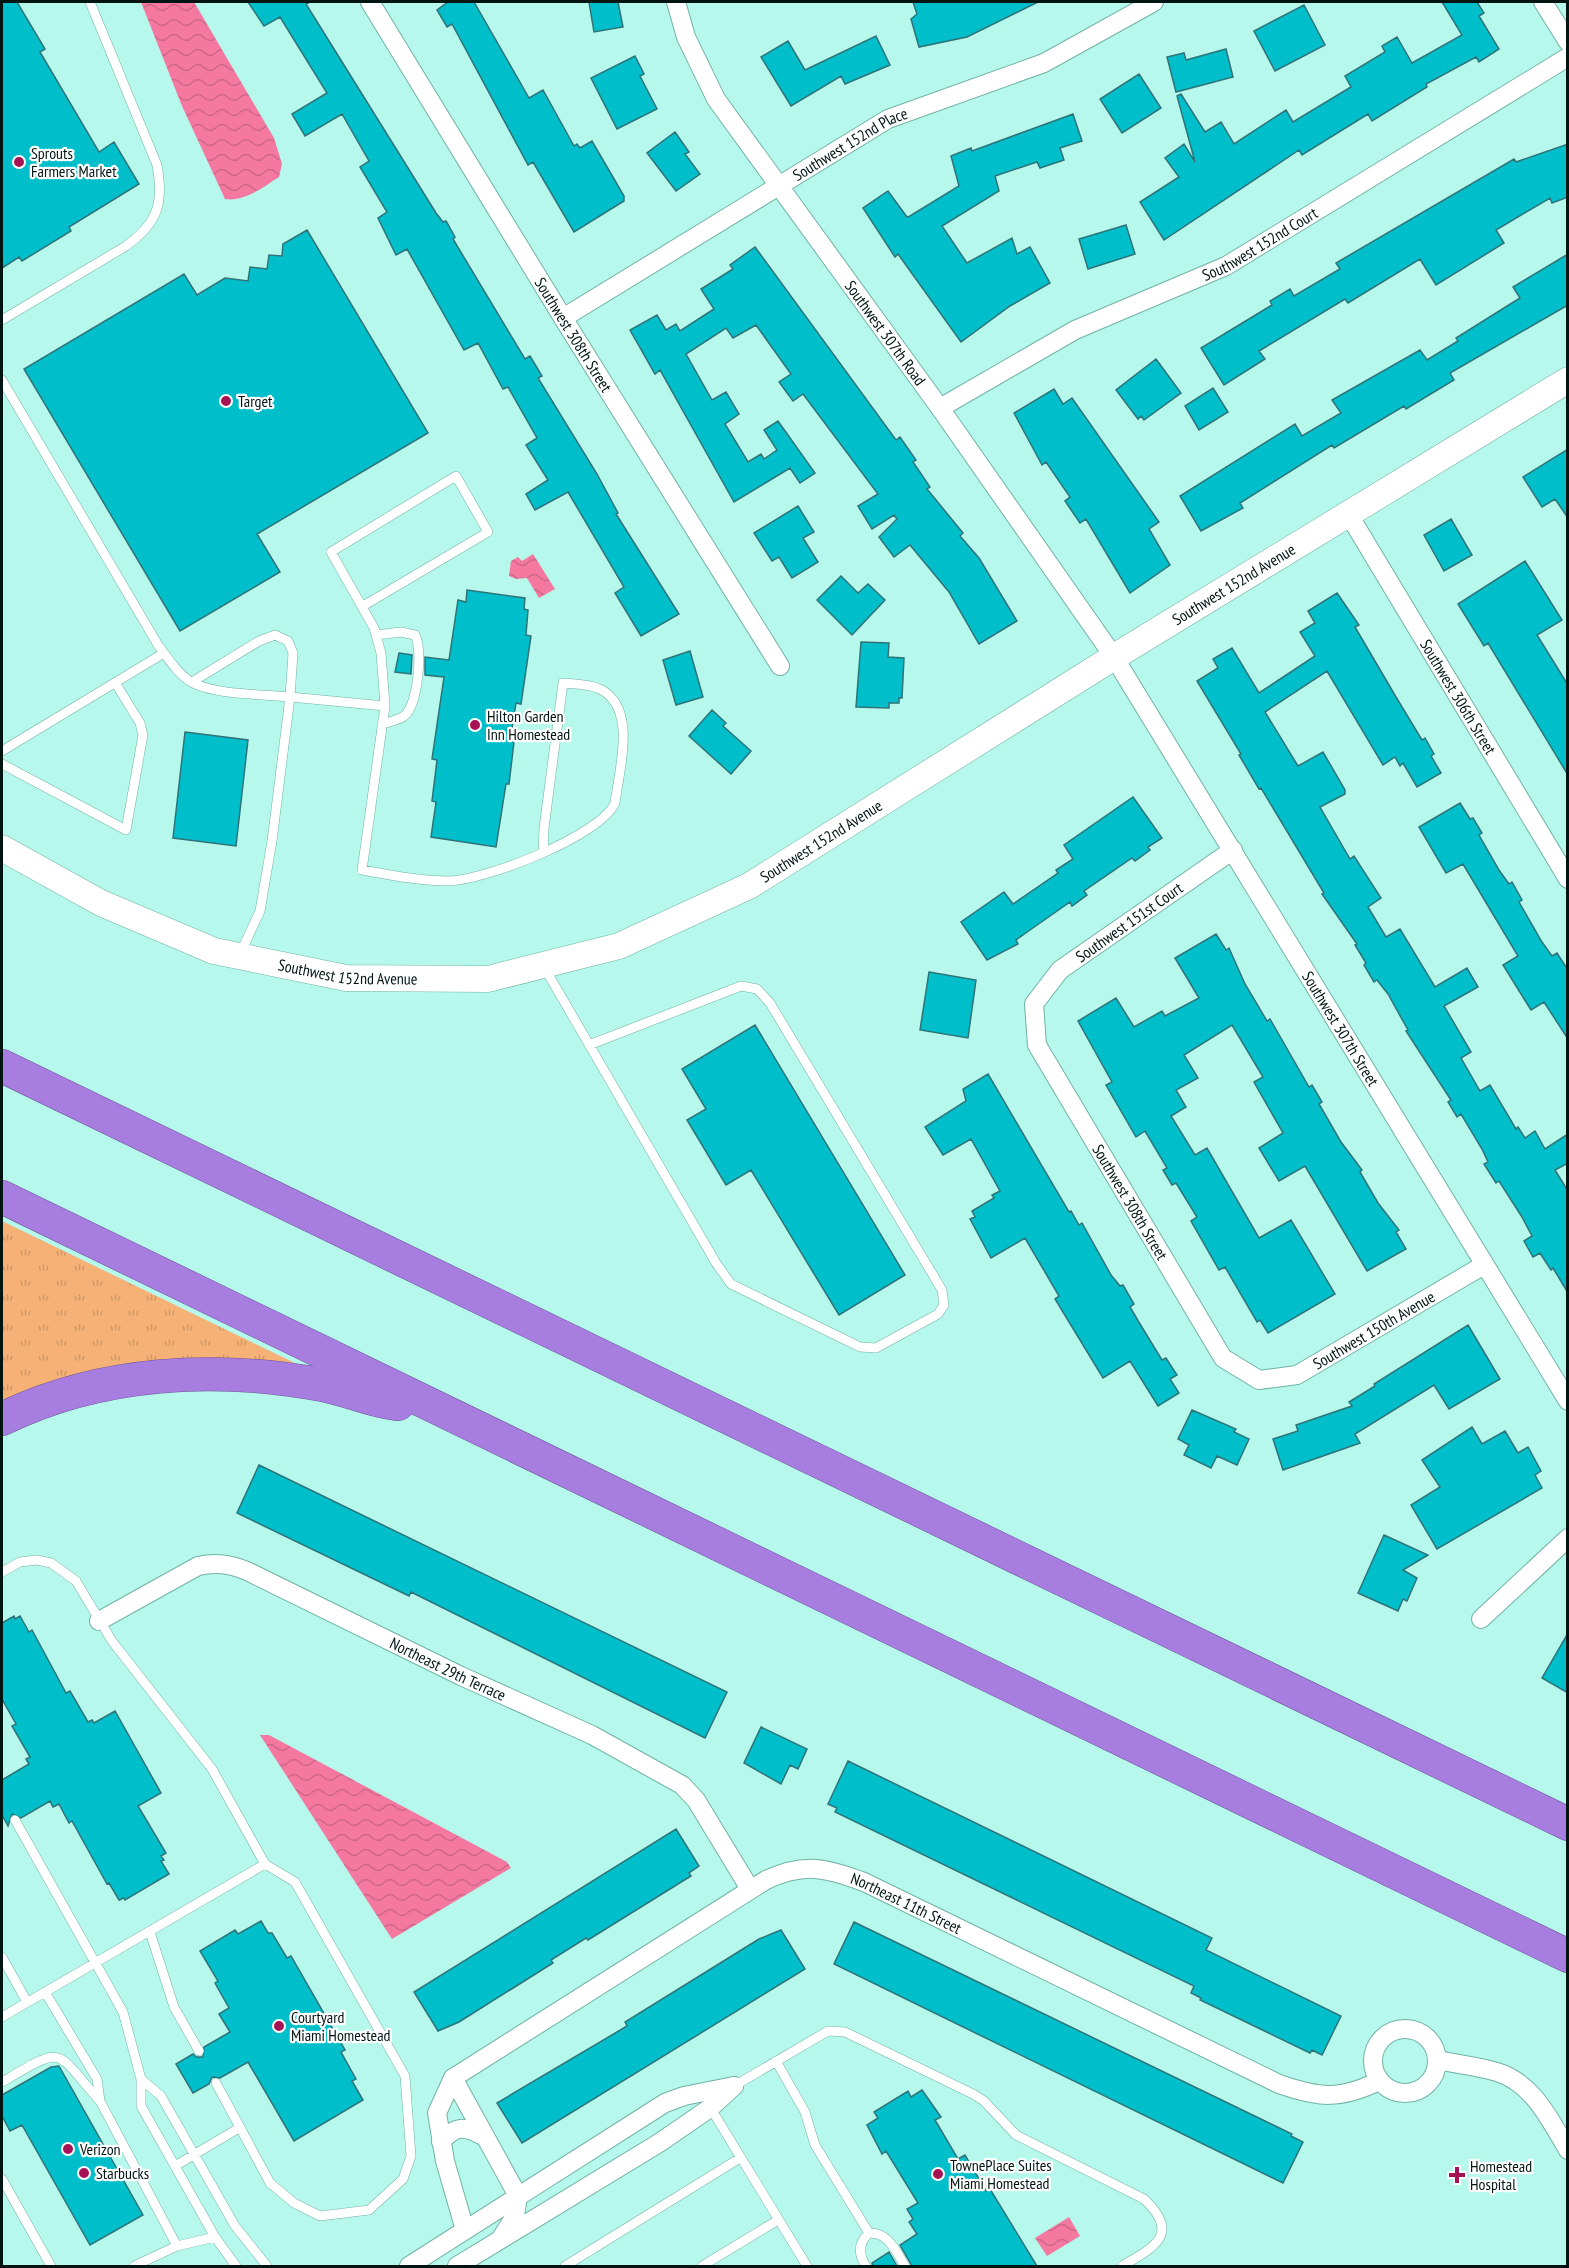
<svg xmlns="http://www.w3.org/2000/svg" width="1569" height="2268" font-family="'PT Sans Narrow',sans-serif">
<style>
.grass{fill:url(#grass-tufts)}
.water{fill:url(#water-waves)}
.building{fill:#00bfca;stroke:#2e7378;stroke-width:1.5}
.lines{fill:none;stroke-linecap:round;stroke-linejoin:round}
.lane-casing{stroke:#71b2a6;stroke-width:10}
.street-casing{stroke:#71b2a6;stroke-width:20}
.secondary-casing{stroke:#71b2a6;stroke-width:27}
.highway-casing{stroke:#6d5998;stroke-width:34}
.lane{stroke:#fff;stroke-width:9}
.street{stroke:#fff;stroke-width:18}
.secondary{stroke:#fff;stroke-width:26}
.highway{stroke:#a77de0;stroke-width:33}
.poi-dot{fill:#a51354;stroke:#fff;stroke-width:2}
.labels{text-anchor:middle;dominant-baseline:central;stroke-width:4.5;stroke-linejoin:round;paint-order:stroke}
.street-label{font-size:16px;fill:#001511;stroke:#fff}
.poi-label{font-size:16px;fill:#001511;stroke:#fff;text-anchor:start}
</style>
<defs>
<pattern id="grass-tufts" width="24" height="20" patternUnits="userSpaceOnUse" patternTransform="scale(1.5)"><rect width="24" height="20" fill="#f6b276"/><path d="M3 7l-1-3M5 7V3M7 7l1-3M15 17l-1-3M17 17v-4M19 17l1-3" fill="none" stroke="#d19865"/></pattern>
<pattern id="water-waves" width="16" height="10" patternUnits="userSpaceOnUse" patternTransform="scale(1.5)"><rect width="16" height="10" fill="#f4789f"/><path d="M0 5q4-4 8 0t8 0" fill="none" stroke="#cf6788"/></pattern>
</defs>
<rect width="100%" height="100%" fill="#b6f8ec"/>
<path class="grass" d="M 2,1221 L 299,1365 L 2,1406 Z"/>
<path class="water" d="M 141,2 L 194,2 L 274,138 L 282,164 L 279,177 C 263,187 245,202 225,199 L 182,106 Z
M 533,554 L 555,589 L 539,598 L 527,578 L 516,579 L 509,576 L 511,561 L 518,557 L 522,561 Z
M 260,1735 L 269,1735 L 507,1862 L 511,1868 L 392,1939 Z
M 1069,2217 L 1080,2236 L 1047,2256 L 1035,2238 Z"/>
<path class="building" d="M 2,2 L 17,2 L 45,49 L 40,52 L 99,152 L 114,142 L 139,184 L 69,227 L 71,231 L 22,261 L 19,257 L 2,268 Z
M 248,2 L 310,2 L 306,4 L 436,213 L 443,222 L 446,221 L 455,237 L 453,239 L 525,359 L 530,356 L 542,376 L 538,378 L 597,474 L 618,513 L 616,514 L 679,614 L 641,636 L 615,593 L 624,587 L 568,492 L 535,510 L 526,494 L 548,480 L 526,445 L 537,438 L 508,387 L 503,389 L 478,343 L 464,350 L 407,249 L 396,255 L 378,218 L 387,212 L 360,167 L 369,161 L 342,114 L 305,136 L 292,114 L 327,93 L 280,17 L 264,26 Z
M 448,2 L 474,2 L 529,98 L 543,90 L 574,146 L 577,144 L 580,148 L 592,141 L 624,196 L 624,201 L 574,232 L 533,162 L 528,165 L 452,24 L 447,27 L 437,10 Z
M 589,2 L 618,2 L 623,27 L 594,32 Z
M 913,2 L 1038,2 L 967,37 L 919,47 L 911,19 L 917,14 Z
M 1442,2 L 1477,2 L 1484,13 L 1479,16 L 1499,49 L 1479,62 L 1476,57 L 1426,84 L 1427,87 L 1372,121 L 1368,114 L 1302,155 L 1299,150 L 1164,240 L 1140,202 L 1179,177 L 1165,158 L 1184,144 L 1195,162 L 1177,96 L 1181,94 L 1205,132 L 1221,122 L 1234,144 L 1286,110 L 1293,122 L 1351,87 L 1345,76 L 1385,52 L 1382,46 L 1397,37 L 1412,63 L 1462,35 Z
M 1304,5 L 1325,45 L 1275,71 L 1254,31 Z
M 876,36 L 890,65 L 845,84 L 841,76 L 791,106 L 761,57 L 788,41 L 805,70 Z
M 1226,49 L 1233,77 L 1176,92 L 1167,57 L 1184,53 L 1186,60 Z
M 635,56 L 644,74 L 640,76 L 657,109 L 617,129 L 591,78 Z
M 1139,74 L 1161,108 L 1122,133 L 1100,99 Z
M 1073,114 L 1082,141 L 1060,148 L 1064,160 L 1040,168 L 1037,162 L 995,176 L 999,191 L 942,226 L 967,263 L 1012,238 L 1017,254 L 1030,247 L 1050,283 L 1010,306 L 961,342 L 898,254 L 895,257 L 863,208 L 888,191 L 907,217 L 910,216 L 959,186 L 951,156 L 971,148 L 972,151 Z
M 675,132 L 689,152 L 685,154 L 700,174 L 676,191 L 647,153 Z
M 1568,144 L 1568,197 L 1552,203 L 1550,198 L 1496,230 L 1504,243 L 1436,285 L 1420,259 L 1348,303 L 1345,299 L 1259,351 L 1265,359 L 1224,385 L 1201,348 L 1272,305 L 1270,301 L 1290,289 L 1294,296 L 1340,269 L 1336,263 L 1514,159 L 1516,162 Z
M 1126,225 L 1135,254 L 1088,269 L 1079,239 Z
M 307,230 L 428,433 L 257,534 L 280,572 L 180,631 L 24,369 L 184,274 L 197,295 L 225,278 L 248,281 L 250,267 L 267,269 L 269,255 L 282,256 L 283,244 Z
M 755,247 L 896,440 L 900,437 L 916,460 L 913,462 L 930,487 L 927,489 L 963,533 L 960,536 L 979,558 L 1017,621 L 979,644 L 949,592 L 910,545 L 894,557 L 879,537 L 897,519 L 894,515 L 872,529 L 858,506 L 878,494 L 803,394 L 793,401 L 779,382 L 791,374 L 756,325 L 733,338 L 726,328 L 686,354 L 712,400 L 726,392 L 739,414 L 725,424 L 748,462 L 761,454 L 764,459 L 777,450 L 764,430 L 778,421 L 815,473 L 800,483 L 790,468 L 734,502 L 660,370 L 655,374 L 630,330 L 657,315 L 666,330 L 676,324 L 680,331 L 714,309 L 701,289 L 733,269 L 730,265 Z
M 1568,254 L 1568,305 L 1450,373 L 1454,380 L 1406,409 L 1404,406 L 1334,448 L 1332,445 L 1240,503 L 1243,508 L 1201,531 L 1180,496 L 1295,424 L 1302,436 L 1341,413 L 1332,400 L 1420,350 L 1427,360 L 1458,341 L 1456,338 L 1520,298 L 1513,287 Z
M 1156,359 L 1181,393 L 1144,420 L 1141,416 L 1138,419 L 1116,390 Z
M 1213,388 L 1228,412 L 1199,430 L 1185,406 Z
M 1054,389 L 1063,404 L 1072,398 L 1159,522 L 1149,529 L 1170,565 L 1130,593 L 1086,519 L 1080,523 L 1065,501 L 1070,497 L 1046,462 L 1042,465 L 1014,413 Z
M 1568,449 L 1568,518 L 1555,499 L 1542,507 L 1523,477 Z
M 798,506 L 814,532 L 803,538 L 818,562 L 792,578 L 779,557 L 772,561 L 754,533 Z
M 1451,519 L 1472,555 L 1444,571 L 1424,535 Z
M 1525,561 L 1562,620 L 1537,635 L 1568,685 L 1568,775 L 1488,643 L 1484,646 L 1458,604 Z
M 841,576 L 858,593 L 868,584 L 885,600 L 852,635 L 817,600 Z
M 467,590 L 525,598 L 524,609 L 528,610 L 526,635 L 531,636 L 521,704 L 516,703 L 510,741 L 514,742 L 509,784 L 506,784 L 496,847 L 431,837 L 436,802 L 432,801 L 437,760 L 432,759 L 444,677 L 425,675 L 425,657 L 449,660 L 458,600 L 466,602 Z
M 1337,593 L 1359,625 L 1355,627 L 1396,697 L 1422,740 L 1425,738 L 1434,754 L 1431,756 L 1441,773 L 1417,787 L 1403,763 L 1400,766 L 1395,757 L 1383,765 L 1327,671 L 1265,712 L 1298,766 L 1323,752 L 1345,790 L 1345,794 L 1320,807 L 1350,859 L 1354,856 L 1381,898 L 1368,907 L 1386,937 L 1400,929 L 1435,987 L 1467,968 L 1478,987 L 1444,1006 L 1471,1052 L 1461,1058 L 1480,1091 L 1490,1085 L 1516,1129 L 1518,1127 L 1525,1138 L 1535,1131 L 1545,1149 L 1568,1134 L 1568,1163 L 1555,1170 L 1568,1191 L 1568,1293 L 1553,1268 L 1551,1270 L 1540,1253 L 1533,1257 L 1524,1241 L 1532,1236 L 1522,1217 L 1499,1181 L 1496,1183 L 1484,1164 L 1488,1162 L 1482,1149 L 1461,1114 L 1457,1117 L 1448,1102 L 1451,1100 L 1406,1031 L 1408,1030 L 1388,994 L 1377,980 L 1374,982 L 1364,965 L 1366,963 L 1355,945 L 1357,944 L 1322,894 L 1324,893 L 1261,788 L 1259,789 L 1239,755 L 1241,754 L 1197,681 L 1218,668 L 1213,659 L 1232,648 L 1259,693 L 1315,656 L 1300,632 L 1315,623 L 1308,611 Z
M 861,642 L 889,643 L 888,657 L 904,658 L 902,698 L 899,698 L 899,703 L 889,703 L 889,708 L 856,707 Z
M 690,651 L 703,697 L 676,705 L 663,660 Z
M 399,653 L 412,655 L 411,674 L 395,672 Z
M 712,710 L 726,723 L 723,726 L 751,751 L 731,774 L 689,736 Z
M 185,732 L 248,740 L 236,846 L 173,838 Z
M 1133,797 L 1162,838 L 1148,847 L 1150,850 L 1135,861 L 1132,858 L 1084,891 L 1087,895 L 1072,906 L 1070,902 L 1030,930 L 1016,940 L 1018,944 L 987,960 L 961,922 L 1004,892 L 1013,904 L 1058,873 L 1056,870 L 1073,859 L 1064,845 Z
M 1460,803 L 1470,819 L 1473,818 L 1482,833 L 1479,835 L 1499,870 L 1509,884 L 1512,882 L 1522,900 L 1519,902 L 1542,942 L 1552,956 L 1557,953 L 1568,970 L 1568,1039 L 1544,1002 L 1531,1010 L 1503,965 L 1518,956 L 1463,864 L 1446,873 L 1419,827 Z
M 1216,934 L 1226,950 L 1229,948 L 1245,984 L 1267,1021 L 1270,1019 L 1309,1087 L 1312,1085 L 1322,1102 L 1319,1104 L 1341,1142 L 1362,1170 L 1360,1172 L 1378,1203 L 1399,1230 L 1396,1232 L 1406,1249 L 1367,1271 L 1305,1166 L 1279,1181 L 1259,1148 L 1283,1133 L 1254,1082 L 1263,1077 L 1232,1025 L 1184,1055 L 1198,1078 L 1176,1090 L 1186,1107 L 1171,1116 L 1195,1155 L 1207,1148 L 1259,1238 L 1291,1220 L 1335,1294 L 1268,1333 L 1260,1320 L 1257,1322 L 1225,1267 L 1219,1270 L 1191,1221 L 1197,1217 L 1176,1183 L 1172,1185 L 1163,1170 L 1167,1168 L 1145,1131 L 1136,1137 L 1106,1085 L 1112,1082 L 1078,1021 L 1116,998 L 1134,1027 L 1162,1011 L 1165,1016 L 1199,998 L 1175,958 Z
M 929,972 L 976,980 L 968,1038 L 920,1030 Z
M 755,1025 L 905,1275 L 839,1315 L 751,1170 L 726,1185 L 687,1120 L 706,1109 L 682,1069 Z
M 988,1074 L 1069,1212 L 1071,1211 L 1079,1225 L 1082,1223 L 1111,1275 L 1120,1286 L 1123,1285 L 1134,1304 L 1130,1307 L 1140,1324 L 1162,1360 L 1166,1358 L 1177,1375 L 1170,1379 L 1179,1393 L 1158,1406 L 1130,1361 L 1103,1378 L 1055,1299 L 1059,1296 L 1025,1238 L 991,1258 L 970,1219 L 975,1217 L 972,1211 L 994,1198 L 992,1195 L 1000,1191 L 971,1139 L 943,1155 L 925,1127 L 966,1101 L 963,1089 Z
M 1468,1325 L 1500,1379 L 1449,1409 L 1434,1385 L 1355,1434 L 1360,1443 L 1283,1470 L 1273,1439 L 1298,1431 L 1296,1425 L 1352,1406 L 1349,1402 L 1375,1386 L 1374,1384 Z
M 1192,1410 L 1236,1429 L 1234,1432 L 1249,1439 L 1237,1465 L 1217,1456 L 1211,1468 L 1184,1455 L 1189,1445 L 1178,1439 Z
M 1472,1427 L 1482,1444 L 1505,1431 L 1518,1453 L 1528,1447 L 1541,1471 L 1535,1475 L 1542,1488 L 1437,1549 L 1411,1505 L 1440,1487 L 1422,1460 Z
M 259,1465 L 727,1692 L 705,1738 L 411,1592 L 409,1596 L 237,1513 Z
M 1384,1535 L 1428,1555 L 1403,1570 L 1417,1578 L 1407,1601 L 1403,1599 L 1398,1611 L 1358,1593 Z
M 14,1616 L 15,1619 L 20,1616 L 29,1632 L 32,1630 L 66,1693 L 70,1691 L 88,1722 L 92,1720 L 94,1723 L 115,1711 L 161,1793 L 138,1806 L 166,1853 L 161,1856 L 164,1860 L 161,1861 L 169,1874 L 125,1900 L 124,1898 L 119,1900 L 109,1883 L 107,1884 L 72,1821 L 69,1823 L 59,1804 L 53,1807 L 50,1801 L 21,1818 L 12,1814 L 8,1826 L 2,1815 L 2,1780 L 29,1764 L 26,1759 L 30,1757 L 12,1726 L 16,1724 L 2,1699 L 2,1623 Z
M 1568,1633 L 1568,1693 L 1542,1678 Z
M 761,1727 L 807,1749 L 798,1769 L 790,1765 L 781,1784 L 744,1763 Z
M 848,1761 L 1212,1938 L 1206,1950 L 1341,2016 L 1322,2055 L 1312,2050 L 1310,2053 L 1200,2000 L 1201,1998 L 1191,1993 L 1194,1986 L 835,1812 L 837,1808 L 828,1804 Z
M 676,1829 L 699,1866 L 689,1873 L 691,1876 L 588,1940 L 586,1938 L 551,1960 L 553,1963 L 459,2022 L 438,2031 L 414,1992 Z
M 261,1921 L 268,1933 L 272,1933 L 287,1958 L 291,1956 L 345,2050 L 341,2052 L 356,2079 L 352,2081 L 363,2100 L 294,2141 L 248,2062 L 220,2078 L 212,2077 L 209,2084 L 193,2093 L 176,2064 L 193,2054 L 196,2057 L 203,2057 L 204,2047 L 230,2032 L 219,2014 L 229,2008 L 215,1983 L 218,1981 L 200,1951 L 235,1930 L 238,1934 Z
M 854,1922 L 1292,2134 L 1291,2136 L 1303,2142 L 1283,2183 L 834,1964 Z
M 781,1930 L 805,1969 L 522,2143 L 497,2103 L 627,2026 L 625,2022 L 759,1939 Z
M 59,2066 L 143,2215 L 90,2245 L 22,2125 L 10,2131 L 2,2116 L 2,2095 L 51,2067 Z
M 922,2090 L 941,2117 L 935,2120 L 958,2159 L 965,2155 L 986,2191 L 990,2189 L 1037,2266 L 912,2266 L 900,2245 L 917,2234 L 909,2222 L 913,2219 L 907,2209 L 918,2203 L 886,2151 L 882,2154 L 867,2125 L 878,2118 L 874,2112 L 908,2091 L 911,2097 Z
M 889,2252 L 897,2266 L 873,2266 L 872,2263 Z"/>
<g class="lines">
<defs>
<path id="lane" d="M 2,320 L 126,246 C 158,223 164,203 157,165 L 90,2
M 2,380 L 158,645 C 168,658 178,675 193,683 C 217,695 262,694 290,697 L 293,653 L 288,641 L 275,635 L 259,641 L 192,682
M 376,635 L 401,632 L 415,635 C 423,649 418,706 404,716 C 399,720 389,722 382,724
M 385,706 L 362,870 C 390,875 420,881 449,881 C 486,880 600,836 615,803 C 619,770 638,708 600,689 C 589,684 574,684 563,683 L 544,828 L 543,851
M 2,751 L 164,653
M 2,764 L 126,830 L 143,735 L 140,723 L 116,684
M 240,954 L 260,911 L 272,841 L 290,697 L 385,706 L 381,653 L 374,628 L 331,552 L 456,476 L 488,532 L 363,606
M 544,967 L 716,1263 L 731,1284 L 860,1347 L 876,1348 L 938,1314 L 944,1305 L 942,1290 L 770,1003 L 757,989 L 741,986 L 589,1045
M 2,1572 L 20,1562 L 37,1560 L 51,1563 L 76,1581 L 112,1641 L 212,1769 L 265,1864 L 2,2017
M 15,1820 L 123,2012 L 141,2079 L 141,2106 L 215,2237 L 236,2266
M 150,1932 L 174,2007 L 199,2051
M 2,1957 L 27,2002
M 45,1992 L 97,2079 L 100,2101 L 177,2246
M 776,2061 L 805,2112 L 815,2145 L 869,2233
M 141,2079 L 161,2096 L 235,2226 L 267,2266
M 2,2082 C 67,2044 53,2049 100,2101
M 216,2083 L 270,2183 L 294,2203 L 320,2216 L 369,2210 L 403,2179 L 411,2156 L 405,2076 L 295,1882 L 265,1864
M 734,2086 L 828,2031 L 845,2032 L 973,2094 L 984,2101 L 1016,2135 L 1144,2199 C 1181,2234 1155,2247 1122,2266
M 710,2107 L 807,2266
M 175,2166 L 239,2128
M 2,2179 L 51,2266
M 134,2266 L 177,2246 L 215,2237
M 565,2266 L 740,2158
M 702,2266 L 778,2220
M 866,2266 C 858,2254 858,2243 869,2233 C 889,2232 896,2252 905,2266"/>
<g id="street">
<path id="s1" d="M 370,2 L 563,318 L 780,666"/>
<path id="s2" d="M 676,2 L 686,37 L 716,99 L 940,408 L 1114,657 L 1568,1401"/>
<path d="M 1543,2 L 1568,42"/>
<path id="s3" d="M 563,318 L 888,119 L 1044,63 L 1154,2"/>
<path id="s4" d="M 940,408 L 1075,330 L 1226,266 L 1568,57"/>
<path id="s5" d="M 1349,515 L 1568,879"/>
<path id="s6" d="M 1233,850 L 1060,970 L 1034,1004 L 1037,1045 L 1223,1358 L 1259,1380 L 1297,1375 L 1484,1265"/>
<path d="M 1481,1619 L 1568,1538"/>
<path id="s7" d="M 99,1621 L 198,1566 C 216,1562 230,1564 247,1571 L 461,1676 L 592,1735 L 682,1785 L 696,1800 L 750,1889"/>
<circle cx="1405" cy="2061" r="32"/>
<path d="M 1437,2060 C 1456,2064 1478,2066 1497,2072 C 1533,2083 1550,2120 1568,2150"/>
<path id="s8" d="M 453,2078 L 766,1880 C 805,1862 826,1868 864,1882 L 1279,2084 C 1319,2098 1340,2100 1379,2081"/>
<path d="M 453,2078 L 518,2196 L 515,2216 L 501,2238"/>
<path d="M 453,2078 L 437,2113 L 445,2161 L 465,2230"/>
<path d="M 441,2142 C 455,2125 465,2126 483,2136"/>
<path d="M 409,2266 L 665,2103 L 684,2096 L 734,2086"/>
<path d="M 457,2266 L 659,2143 L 710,2108 L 734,2086"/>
</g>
<g id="secondary">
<path id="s9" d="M 2,848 L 101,903 L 214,951 L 346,978 L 488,979 L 619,946 L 749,886 L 1114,657 L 1568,380"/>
</g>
<path id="highway" d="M 2,1066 L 1568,1824
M 2,1197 L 1568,1956
M 2,1419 C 100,1371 216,1365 323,1385 C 348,1390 372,1401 398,1404"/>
</defs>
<use href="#lane" class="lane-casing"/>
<use href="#street" class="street-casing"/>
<use href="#secondary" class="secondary-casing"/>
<use href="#highway" class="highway-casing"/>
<use href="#lane" class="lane"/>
<use href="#street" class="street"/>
<use href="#secondary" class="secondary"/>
<use href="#highway" class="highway"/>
</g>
<g class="poi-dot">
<circle cx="19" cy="162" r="6"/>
<circle cx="226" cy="401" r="6"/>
<circle cx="475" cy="725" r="6"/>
<circle cx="279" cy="2026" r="6"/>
<circle cx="68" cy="2149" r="6"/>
<circle cx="84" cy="2173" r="6"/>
<circle cx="938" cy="2174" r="6"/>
<path d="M1454 2166h6v6h6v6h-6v6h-6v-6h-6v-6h6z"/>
</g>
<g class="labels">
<g class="street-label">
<text stroke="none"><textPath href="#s3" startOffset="336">Southwest 152nd Place</textPath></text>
<text stroke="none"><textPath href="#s4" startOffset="360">Southwest 152nd Court</textPath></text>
<text stroke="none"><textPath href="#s2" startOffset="394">Southwest 307th Road</textPath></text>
<text stroke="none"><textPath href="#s1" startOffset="390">Southwest 308th Street</textPath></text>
<text stroke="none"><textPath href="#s9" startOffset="1362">Southwest 152nd Avenue</textPath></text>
<text stroke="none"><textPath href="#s5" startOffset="212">Southwest 306th Street</textPath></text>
<text stroke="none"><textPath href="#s9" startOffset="876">Southwest 152nd Avenue</textPath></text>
<text transform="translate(1129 922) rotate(-35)">Southwest 151st Court</text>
<text stroke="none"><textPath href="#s9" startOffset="372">Southwest 152nd Avenue</textPath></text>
<text stroke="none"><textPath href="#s2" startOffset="1226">Southwest 307th Street</textPath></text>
<text stroke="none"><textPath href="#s6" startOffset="477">Southwest 308th Street</textPath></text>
<text stroke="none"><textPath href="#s6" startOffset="828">Southwest 150th Avenue</textPath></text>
<text stroke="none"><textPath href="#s7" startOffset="387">Northeast 29th Terrace</textPath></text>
<text stroke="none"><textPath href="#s8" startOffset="519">Northeast 11th Street</textPath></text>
</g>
<g class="poi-label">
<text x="31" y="153">Sprouts<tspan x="31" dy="18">Farmers Market</tspan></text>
<text x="238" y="401">Target</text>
<text x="487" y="716">Hilton Garden<tspan x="487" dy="18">Inn Homestead</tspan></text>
<text x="291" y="2017">Courtyard<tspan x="291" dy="18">Miami Homestead</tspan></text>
<text x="80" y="2149">Verizon</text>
<text x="950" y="2165">TownePlace Suites<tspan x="950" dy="18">Miami Homestead</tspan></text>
<text x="1470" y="2166">Homestead<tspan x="1470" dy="18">Hospital</tspan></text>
<text x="96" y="2173">Starbucks</text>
</g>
</g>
<rect width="1569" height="2268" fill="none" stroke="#001511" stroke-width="6"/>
</svg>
